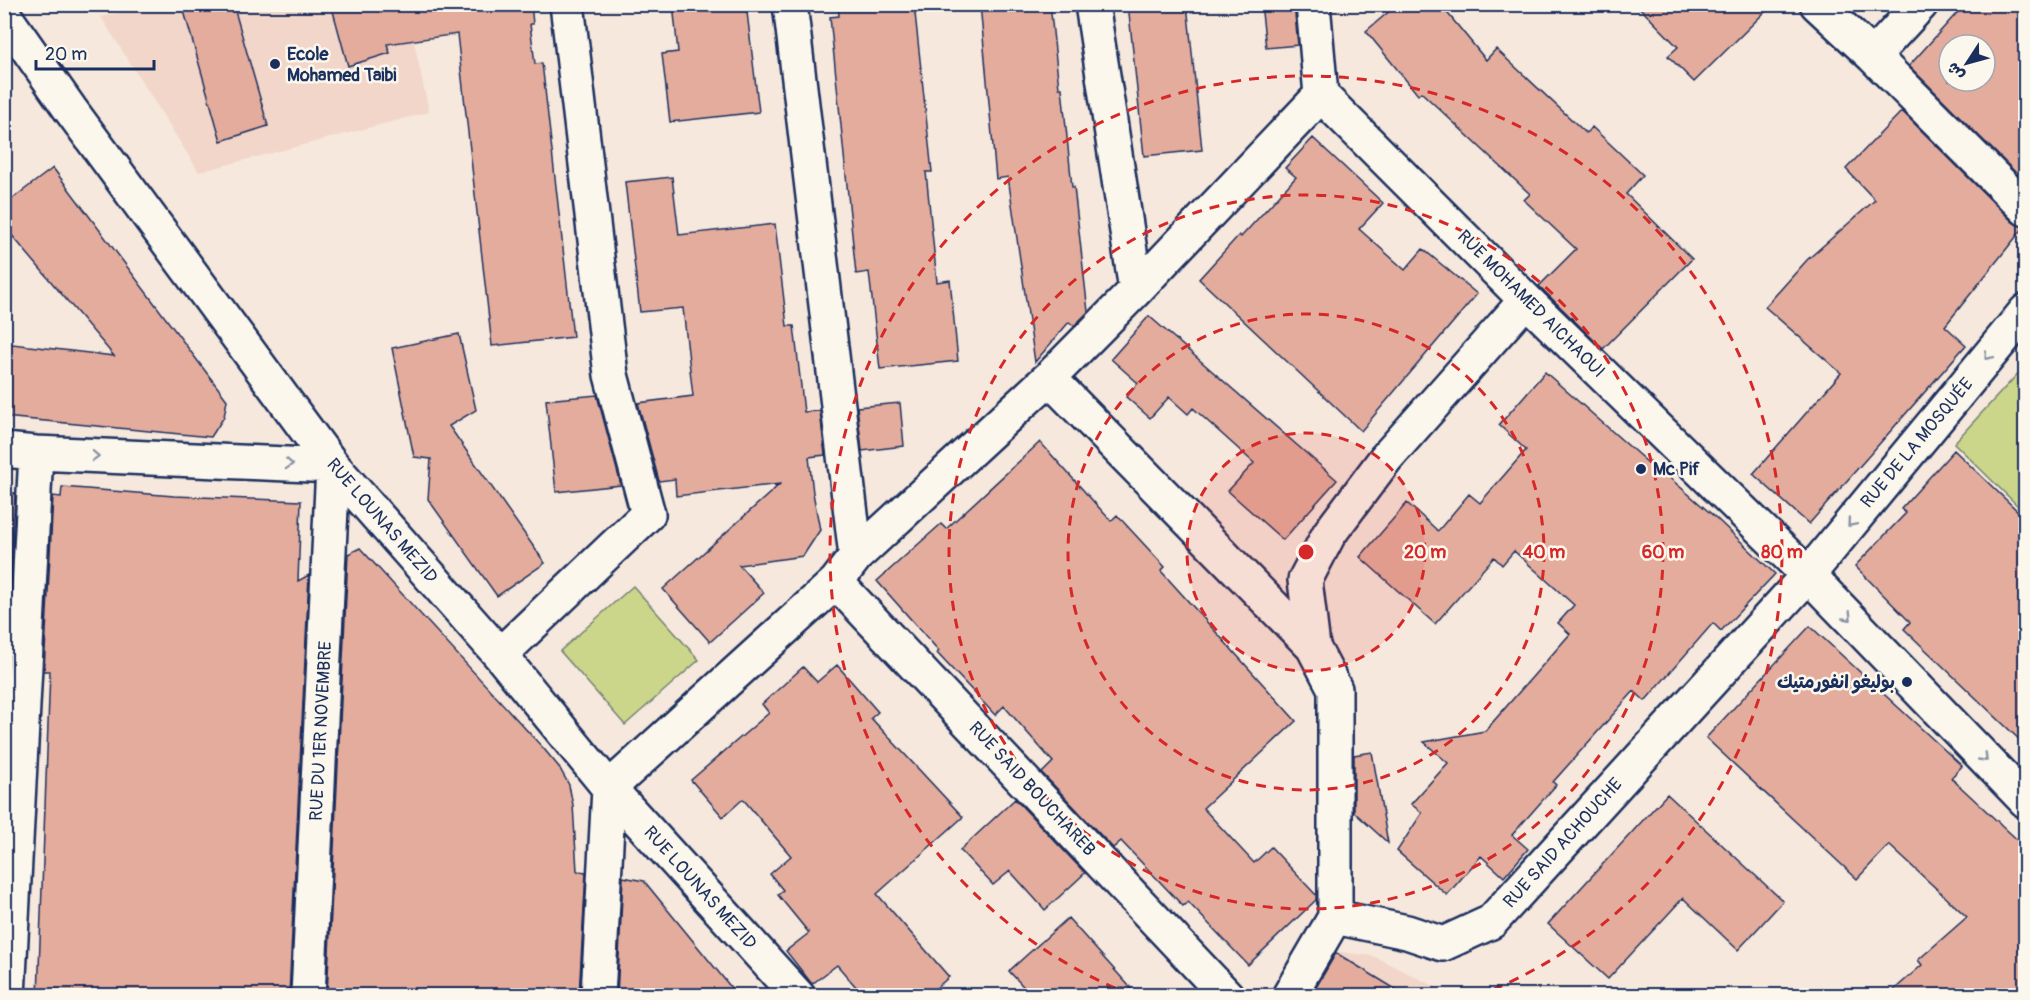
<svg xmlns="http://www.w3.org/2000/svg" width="2030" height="1000" font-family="Pangolin,'Playpen Sans Arabic',sans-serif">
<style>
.built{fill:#f1d6c9}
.green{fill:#cbd68a;stroke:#738274;stroke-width:1.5}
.building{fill:#e4ac9c;stroke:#1b2f5e;stroke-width:1.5;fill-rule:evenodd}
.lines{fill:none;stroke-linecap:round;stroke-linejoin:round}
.minor-casing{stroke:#1b2f5e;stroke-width:38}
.minor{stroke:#fbf7ec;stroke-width:33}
.oneway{stroke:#8b93a5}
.ring{fill:none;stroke:#d62828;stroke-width:3;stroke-dasharray:10 8}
.poi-dot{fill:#1b2f5e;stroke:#fbf7ec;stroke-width:2}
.labels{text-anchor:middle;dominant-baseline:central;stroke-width:5;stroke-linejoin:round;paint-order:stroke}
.poi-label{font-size:18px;font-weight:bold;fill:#1b2f5e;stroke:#fbf7ec;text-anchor:start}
.street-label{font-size:18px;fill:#1b2f5e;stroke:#fbf7ec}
.centre{fill:#d62828;stroke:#fbf7ec;stroke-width:3}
.ring-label{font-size:18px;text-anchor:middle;font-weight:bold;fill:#d62828;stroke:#fbf7ec;stroke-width:5;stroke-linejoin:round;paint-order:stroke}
</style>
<rect width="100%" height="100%" fill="#f6e8dc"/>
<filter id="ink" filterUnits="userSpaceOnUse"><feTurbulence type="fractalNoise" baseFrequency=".0167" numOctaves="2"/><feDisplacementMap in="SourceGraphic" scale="12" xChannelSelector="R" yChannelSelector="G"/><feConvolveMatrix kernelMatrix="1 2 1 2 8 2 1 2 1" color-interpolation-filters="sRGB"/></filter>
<g filter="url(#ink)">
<path class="built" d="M 142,4 L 406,5 L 429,112 L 199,172 L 101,17 L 142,8 Z
M 1333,951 L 1373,956 L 1452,995 L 1305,996 Z"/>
<path class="green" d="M 2025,366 L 2025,513 L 1954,443 Z
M 633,586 L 699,660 L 625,725 L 560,651 Z"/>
<path class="building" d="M 182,4 L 233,4 L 268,126 L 221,141 Z
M 331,4 L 531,4 L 533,24 L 530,24 L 535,64 L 542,63 L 573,337 L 492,346 L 457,34 L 387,44 L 390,53 L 348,66 Z
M 673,4 L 746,4 L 759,112 L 670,122 L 662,54 L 678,52 Z
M 838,4 L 914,4 L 932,172 L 926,172 L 937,282 L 950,280 L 958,361 L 880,369 L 869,272 L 856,274 L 830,17 L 839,16 Z
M 980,4 L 1050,4 L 1059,88 L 1062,88 L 1072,187 L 1074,187 L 1088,312 L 1074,326 L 1069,322 L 1035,362 L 1008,177 L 996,179 Z
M 1128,4 L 1187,4 L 1202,150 L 1144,156 Z
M 1261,4 L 1294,4 L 1298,45 L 1266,48 Z
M 1398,4 L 1440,4 L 1486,60 L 1496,49 L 1586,133 L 1592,127 L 1643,175 L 1626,194 L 1692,259 L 1603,349 L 1539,286 L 1576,249 L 1524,200 L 1530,194 L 1421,92 L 1418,95 L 1366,31 Z
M 1636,4 L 1773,4 L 1694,82 L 1668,56 L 1678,47 Z
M 1965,4 L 2025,4 L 2025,182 L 1909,66 ZM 1949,45 L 1985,45 L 1985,81 L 1949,81 Z
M 1902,111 L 2013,222 L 2024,227 L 1945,326 L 1966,345 L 1809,524 L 1753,474 L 1841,373 L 1765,307 L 1807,260 L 1875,200 L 1846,169 Z
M 1313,138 L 1383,203 L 1359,229 L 1405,270 L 1423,249 L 1477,294 L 1361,431 L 1199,279 L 1239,235 L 1241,237 L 1296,177 L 1285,168 Z
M 53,168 L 227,400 L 224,417 L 211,437 L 4,417 L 4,343 L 114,356 L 4,226 L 4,205 Z
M 672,177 L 679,235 L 775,224 L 787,326 L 794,326 L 804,412 L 820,411 L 825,455 L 809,457 L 813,493 L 820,530 L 803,556 L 739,565 L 764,593 L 710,642 L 663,589 L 780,484 L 676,496 L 675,479 L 659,481 L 638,403 L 693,396 L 683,308 L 640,312 L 625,182 Z
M 1149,316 L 1337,480 L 1283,540 L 1228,491 L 1254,463 L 1193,408 L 1188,414 L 1169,397 L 1150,418 L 1126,397 L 1138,383 L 1111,359 Z
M 459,334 L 476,410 L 449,426 L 545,563 L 497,596 L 428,499 L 431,459 L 414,457 L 392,348 Z
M 1545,372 L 1648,463 L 1650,461 L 1715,517 L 1775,574 L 1721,631 L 1713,623 L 1645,701 L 1634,691 L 1553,782 L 1556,785 L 1512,835 L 1528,849 L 1504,877 L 1481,856 L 1447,895 L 1397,851 L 1422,813 L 1411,804 L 1448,763 L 1424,742 L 1485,731 L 1570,634 L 1558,623 L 1574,605 L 1514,551 L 1502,565 L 1494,557 L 1435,624 L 1360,557 L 1407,503 L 1438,531 L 1469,494 L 1480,503 L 1526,450 L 1499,425 Z
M 597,395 L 621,485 L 556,492 L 546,400 Z
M 900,403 L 904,446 L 862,451 L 857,407 Z
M 1040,442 L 1111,521 L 1117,515 L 1165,567 L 1161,571 L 1296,721 L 1203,808 L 1254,863 L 1271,847 L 1316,895 L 1316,900 L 1248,965 L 1188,902 L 1183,906 L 1121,841 L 1113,848 L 1042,773 L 1053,762 L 1004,706 L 995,715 L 937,653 L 939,651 L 877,581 L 941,524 L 946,529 Z
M 1954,450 L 2025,518 L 2025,745 L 1904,629 L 1910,622 L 1855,566 L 1906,513 L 1901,509 Z
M 62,487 L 174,496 L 301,501 L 298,581 L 309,575 L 289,996 L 38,996 L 50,671 L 44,671 L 53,496 L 61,497 Z
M 4,493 L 15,493 L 6,670 L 4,670 Z
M 360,548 L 544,749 L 559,767 L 569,785 L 573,805 L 577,871 L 586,872 L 579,996 L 327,996 L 348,554 Z
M 1810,626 L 1962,766 L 1951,778 L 2025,847 L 2025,996 L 1887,996 L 1922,965 L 1918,960 L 1967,917 L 1889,845 L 1857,879 L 1706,738 Z
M 837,665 L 878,712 L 871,718 L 963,817 L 877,894 L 949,977 L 927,996 L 864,996 L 837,965 L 812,984 L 786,951 L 809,933 L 778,895 L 783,890 L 770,874 L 791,856 L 743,799 L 723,817 L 691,780 L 769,713 L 762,704 L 803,667 L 817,682 Z
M 1372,752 L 1388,843 L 1354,812 L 1354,755 Z
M 1667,794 L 1783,901 L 1738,950 L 1683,898 L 1608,979 L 1548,924 Z
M 1015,799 L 1085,873 L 1045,910 L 1010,871 L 993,885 L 960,850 Z
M 623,877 L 644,881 L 738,996 L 617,996 Z
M 1068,918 L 1138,996 L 1032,996 L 1009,971 Z
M 1336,953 L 1407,996 L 1311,996 Z"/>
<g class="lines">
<defs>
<path id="minor" d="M 790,4 L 856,556
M 1092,4 L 1136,290
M 1313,4 L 1321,95 L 1526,300 L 1808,575 L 2026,801
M 1817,4 L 1873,56 L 2026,209
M 4,15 L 70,109 L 333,466 L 500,655 L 609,788 L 798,996
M 1873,56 L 1921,4
M 1049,378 L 1313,647 L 1335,689 L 1335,917
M 4,450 L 36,453 L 333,466 L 308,996
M 836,582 L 1227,996
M 1313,647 L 1305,580 L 1329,534 L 1386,458 L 1526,300
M 500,655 L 648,514 L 611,375 L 567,4
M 8,996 L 36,453
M 598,996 L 609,788 L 836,582 L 856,556 L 1049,378 L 1136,290 L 1321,95
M 1289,996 L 1335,917 L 1407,932 L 1443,944 L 1491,922 L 1808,575 L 2026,311"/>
</defs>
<use href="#minor" class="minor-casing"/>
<use href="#minor" class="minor"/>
</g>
<defs><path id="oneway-chevron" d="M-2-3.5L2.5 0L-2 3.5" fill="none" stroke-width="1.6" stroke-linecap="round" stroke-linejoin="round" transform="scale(1.5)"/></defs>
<g class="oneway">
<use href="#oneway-chevron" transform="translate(1988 356) rotate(130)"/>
<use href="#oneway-chevron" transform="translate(95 456) rotate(2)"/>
<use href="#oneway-chevron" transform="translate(289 464) rotate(2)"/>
<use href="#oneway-chevron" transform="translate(1851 523) rotate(130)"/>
<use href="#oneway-chevron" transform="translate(1848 617) rotate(46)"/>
<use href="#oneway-chevron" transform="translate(1984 758) rotate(46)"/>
</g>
</g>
<circle cx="1306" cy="552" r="119" fill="#d62828" fill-opacity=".12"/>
<g class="ring">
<circle cx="1306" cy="552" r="119"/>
<circle cx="1306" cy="552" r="238"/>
<circle cx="1306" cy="552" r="357"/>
<path d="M1132 995A476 476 0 1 1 1480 995"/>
</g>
<g class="poi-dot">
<circle cx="275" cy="64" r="6"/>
<circle cx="1641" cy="469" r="6"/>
<circle cx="1907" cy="682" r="6"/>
</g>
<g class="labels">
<g class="poi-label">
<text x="287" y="54">Ecole<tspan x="287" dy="21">Mohamed Taibi</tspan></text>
<text x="1653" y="469">Mc Pif</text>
<text x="1895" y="682" text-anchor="end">بوليغو انفورمتيك</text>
</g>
<g class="street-label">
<text transform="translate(1531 304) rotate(45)">RUE MOHAMED AICHAOUI</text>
<text transform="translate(1917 443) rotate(-50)">RUE DE LA MOSQUÉE</text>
<text transform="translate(382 521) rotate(49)">RUE LOUNAS MEZID</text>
<text transform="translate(321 731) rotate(-87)">RUE DU 1ER NOVEMBRE</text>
<text transform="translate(1032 789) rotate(47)">RUE SAID BOUCHAREB</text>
<text transform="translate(1563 843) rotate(-48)">RUE SAID ACHOUCHE</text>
<text transform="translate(700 888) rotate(48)">RUE LOUNAS MEZID</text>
</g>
</g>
<circle cx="1306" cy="552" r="9" class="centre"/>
<g class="ring-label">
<text x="1425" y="558">20 m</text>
<text x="1544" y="558">40 m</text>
<text x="1663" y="558">60 m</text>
<text x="1782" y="558">80 m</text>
</g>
<rect width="2030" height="1000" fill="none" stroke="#fbf7ec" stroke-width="24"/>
<rect x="12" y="12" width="2006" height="976" fill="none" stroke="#1b2f5e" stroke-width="2" filter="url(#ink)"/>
<g transform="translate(1967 63) rotate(234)"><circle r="28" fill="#fbf7ec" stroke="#a1a7b3" stroke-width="1.5"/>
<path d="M0-4.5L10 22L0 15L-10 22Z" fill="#1b2f5e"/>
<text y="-9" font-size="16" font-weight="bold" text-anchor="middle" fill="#1b2f5e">ش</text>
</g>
<path d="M36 60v9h118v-9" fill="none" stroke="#1b2f5e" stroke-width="3"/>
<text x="45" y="60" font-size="18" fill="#1b2f5e" stroke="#fbf7ec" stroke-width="4.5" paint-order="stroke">20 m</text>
</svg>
